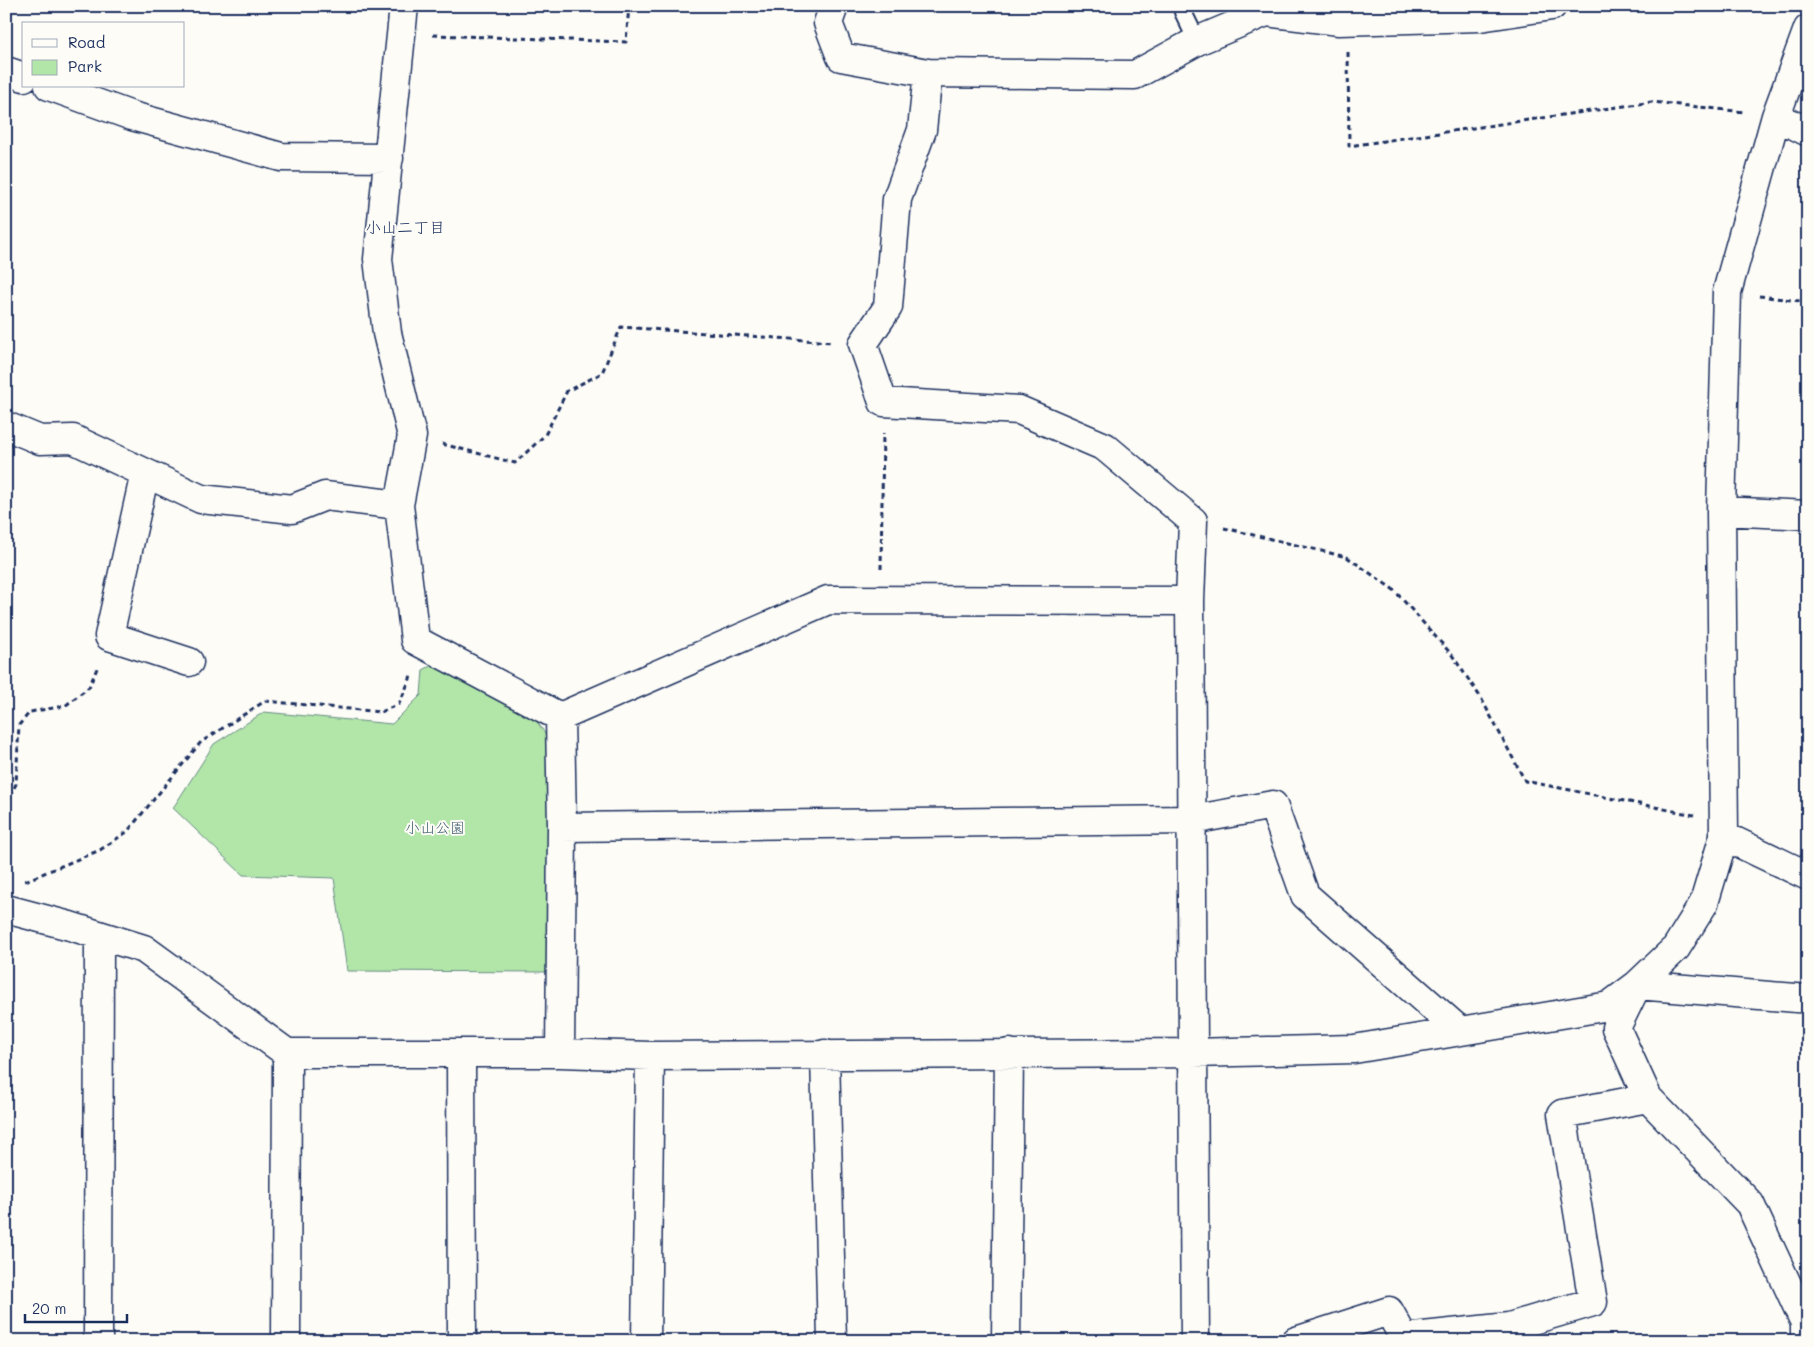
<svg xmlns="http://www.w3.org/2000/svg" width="1814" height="1347" font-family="Mali,'Klee One',sans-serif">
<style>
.green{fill:#b2e6a8;stroke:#668a83}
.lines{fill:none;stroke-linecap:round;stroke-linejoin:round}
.lane-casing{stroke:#1b2f5e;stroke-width:20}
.street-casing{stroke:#1b2f5e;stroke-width:31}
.path{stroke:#1b2f5e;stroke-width:3;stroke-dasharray:5 4;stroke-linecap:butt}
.lane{stroke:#fdfcf7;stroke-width:16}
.street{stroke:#fdfcf7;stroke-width:28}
.labels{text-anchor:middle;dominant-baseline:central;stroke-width:4;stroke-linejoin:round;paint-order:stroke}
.park-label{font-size:15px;fill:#415d70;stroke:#fdfcf7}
.neighbourhood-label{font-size:16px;fill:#1b2f5e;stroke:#fdfcf7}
</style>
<rect width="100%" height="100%" fill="#fdfcf7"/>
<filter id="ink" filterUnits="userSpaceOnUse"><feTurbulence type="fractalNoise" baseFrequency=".02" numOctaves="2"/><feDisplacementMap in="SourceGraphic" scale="10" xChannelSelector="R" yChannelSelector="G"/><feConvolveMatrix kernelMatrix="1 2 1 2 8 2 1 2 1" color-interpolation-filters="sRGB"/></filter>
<g filter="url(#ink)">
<path class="green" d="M 440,661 L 534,717 L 546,735 L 551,972 L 347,971 L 334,878 L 243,875 L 173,808 L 214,744 L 264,712 L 392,724 L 421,695 L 423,670 Z"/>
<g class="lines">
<defs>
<path id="lane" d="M 1183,6 L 1183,12 L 1197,41"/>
<path id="street" d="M 404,6 L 378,259 L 387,333 L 412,436 L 399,505 L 415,640 L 560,717
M 834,6 L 828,23 L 841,57 L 928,73 L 1135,75 L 1197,41 L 1266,12 L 1339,21 L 1480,17 L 1552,6
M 6,71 L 24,77
M 928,73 L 922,130 L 897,199 L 888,307 L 863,344 L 883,402 L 1019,410 L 1105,447 L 1193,521 L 1190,601
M 49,86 L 132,116 L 281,157 L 389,158
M 1776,116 L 1808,132
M 6,426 L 40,440 L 73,439 L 201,499 L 292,509 L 325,496 L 399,505
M 145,473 L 109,636 L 189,662
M 1721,511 L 1808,515
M 562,827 L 1192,820 L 1273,805 L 1305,895 L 1460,1031
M 1724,836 L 1808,876
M 6,909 L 70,926 L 144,949 L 287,1053 L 560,1053 L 650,1056 L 1192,1053 L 1354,1049 L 1609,1006 L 1637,985 L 1676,948 L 1704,903 L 1724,836 L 1721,511 L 1727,292 L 1776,116 L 1808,29
M 1637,985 L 1808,999
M 1635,989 L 1616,1028 L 1648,1098 L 1750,1204 L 1805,1323 L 1805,1341
M 560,1053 L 562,827 L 560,717 L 828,600 L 1190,601 L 1195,1341
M 461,1054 L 462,1341
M 825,1054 L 832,1341
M 98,1341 L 99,935
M 286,1341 L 287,1053
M 646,1341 L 650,1056
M 1006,1341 L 1009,1053
M 1296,1341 L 1389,1311 L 1404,1338 L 1509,1327 L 1593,1302 L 1562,1114 L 1648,1098"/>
</defs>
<use href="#lane" class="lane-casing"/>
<use href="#street" class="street-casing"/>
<path class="path" d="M 433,35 L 626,42 L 629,6
M 1348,52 L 1349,146 L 1652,102 L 1745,112
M 1759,296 L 1808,302
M 442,444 L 515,463 L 545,435 L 567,391 L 602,373 L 621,327 L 833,342
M 1224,528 L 1347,557 L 1394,590 L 1452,655 L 1481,698 L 1525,781 L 1694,815
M 881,569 L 883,433
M 6,804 L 16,784 L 19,725 L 30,712 L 65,706 L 89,687 L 98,666
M 25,881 L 100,850 L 127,832 L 201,742 L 265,701 L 381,712 L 399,704 L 410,679 L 411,673"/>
<use href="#lane" class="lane"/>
<use href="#street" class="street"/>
</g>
</g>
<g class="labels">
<g class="park-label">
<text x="435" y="827">小山公園</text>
</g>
<g class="neighbourhood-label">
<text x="405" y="226">小山二丁目</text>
</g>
</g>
<rect width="1814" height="1347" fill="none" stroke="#fdfcf7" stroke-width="25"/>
<rect x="12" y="12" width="1789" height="1322" fill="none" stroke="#1b2f5e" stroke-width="2" filter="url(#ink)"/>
<rect x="22" y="22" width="162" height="65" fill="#fdfcf7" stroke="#a3aaba"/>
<rect x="32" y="39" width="25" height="8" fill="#fdfcf7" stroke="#a3aaba"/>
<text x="68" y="48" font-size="15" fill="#1b2f5e">Road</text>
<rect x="32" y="60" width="25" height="15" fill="#b2e6a8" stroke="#a3aaba"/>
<text x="68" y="72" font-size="15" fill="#1b2f5e">Park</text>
<path d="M25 1314v8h102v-8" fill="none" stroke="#1b2f5e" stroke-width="2.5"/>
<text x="32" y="1314" font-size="15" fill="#1b2f5e" stroke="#fdfcf7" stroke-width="4" paint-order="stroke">20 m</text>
</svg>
